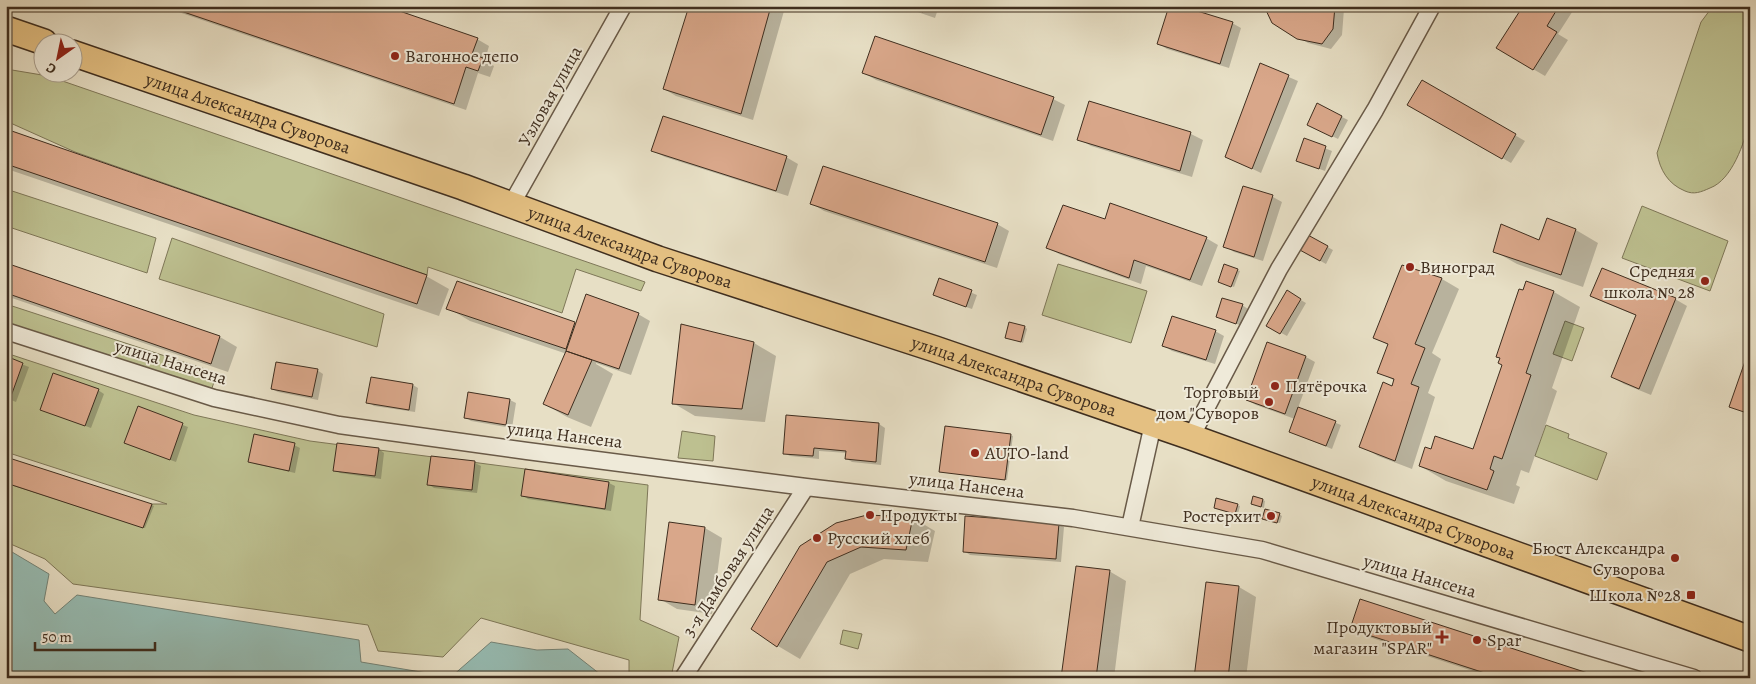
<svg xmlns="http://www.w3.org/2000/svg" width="1756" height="684" font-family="Alegreya,serif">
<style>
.green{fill:#bdc090;stroke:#7e7758}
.water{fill:#97bdb4;stroke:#748478}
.shadow{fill:#0003}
.building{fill:#d9a78a;stroke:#3f2e1f}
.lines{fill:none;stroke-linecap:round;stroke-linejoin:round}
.street-casing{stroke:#695a48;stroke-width:19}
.primary-casing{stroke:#3f2e1f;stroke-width:28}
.street{stroke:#efead9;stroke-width:16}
.primary{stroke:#e4c082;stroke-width:25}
.poi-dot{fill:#8f2418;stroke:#efead9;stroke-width:2}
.labels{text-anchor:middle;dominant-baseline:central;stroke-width:4;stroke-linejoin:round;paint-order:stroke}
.poi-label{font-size:18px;fill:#3f2e1f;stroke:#efead9;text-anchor:start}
.street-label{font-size:18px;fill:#3f2e1f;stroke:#efead9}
</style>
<rect width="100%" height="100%" fill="#e7dfc5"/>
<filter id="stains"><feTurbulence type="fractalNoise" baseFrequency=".004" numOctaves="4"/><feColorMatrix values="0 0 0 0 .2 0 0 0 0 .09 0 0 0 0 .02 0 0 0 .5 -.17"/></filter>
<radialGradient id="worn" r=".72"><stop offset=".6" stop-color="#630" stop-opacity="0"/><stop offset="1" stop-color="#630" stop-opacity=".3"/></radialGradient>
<path class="green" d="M 1713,6 L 1750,6 C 1750,33 1750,60 1750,87 C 1750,98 1752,111 1749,121 C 1745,142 1732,180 1710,188 C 1701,192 1694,195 1685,191 C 1668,184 1660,170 1657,153 L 1701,22 Z
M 6,69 L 48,76 L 645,282 L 641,291 L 576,269 L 562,313 L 428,267 L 427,275 L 75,152 L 6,121 Z
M 6,189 L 156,238 L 147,273 L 6,226 Z
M 1642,206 L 1728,241 L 1710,291 L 1622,258 Z
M 172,238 L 384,314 L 377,347 L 159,279 Z
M 1058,264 L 1147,291 L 1131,343 L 1042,315 Z
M 6,304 L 217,373 L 211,391 L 6,326 Z
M 1565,321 L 1584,328 L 1572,361 L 1553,354 Z
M 6,353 L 194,415 L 310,441 L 648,485 L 640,620 L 679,637 L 671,678 L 629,678 L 629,660 L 481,618 L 443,657 L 378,651 L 368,625 L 73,584 L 45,559 L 6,542 L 6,483 L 143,527 L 152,504 L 167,504 L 6,452 Z
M 1546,425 L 1569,434 L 1568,438 L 1607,453 L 1597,480 L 1535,456 Z
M 682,431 L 715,436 L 713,461 L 678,458 Z
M 843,630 L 862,634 L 858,649 L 840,644 Z"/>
<path class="water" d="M 7,549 L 49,574 L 44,601 L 55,614 L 77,595 L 359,640 L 361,662 L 451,677 L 491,642 L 537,650 L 568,649 L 605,678 L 6,678 Z"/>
<path class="shadow" d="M 161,6 L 381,6 L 477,39 L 489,46 L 485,60 L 494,66 L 490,77 L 478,73 L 466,110 Z
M 690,6 L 775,6 L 784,11 L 753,120 L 676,96 L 664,89 Z
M 900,6 L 939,6 L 935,18 Z
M 1265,6 L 1341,6 L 1344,9 L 1342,35 L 1331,49 L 1308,43 L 1273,22 Z
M 1524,6 L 1576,6 L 1558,34 L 1568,40 L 1545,76 L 1533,69 Z
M 1232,23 L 1241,28 L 1229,68 L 1167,49 L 1159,44 Z
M 1261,65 L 1298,81 L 1261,173 L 1236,161 Z
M 864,73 L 1053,99 L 1065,105 L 1053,141 L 876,80 Z
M 1422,82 L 1525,141 L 1511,163 L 1409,104 Z
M 1090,103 L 1191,134 L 1203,140 L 1192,177 L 1091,146 L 1079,139 Z
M 1318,105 L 1348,120 L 1338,139 L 1314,127 Z
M 6,127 L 14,132 L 14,133 L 426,276 L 449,289 L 439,316 L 10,170 L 6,167 Z
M 1304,140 L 1332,151 L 1325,171 L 1303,163 Z
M 653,151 L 786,157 L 798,164 L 788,196 L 665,157 Z
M 1244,188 L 1273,197 L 1282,202 L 1263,261 L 1234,252 L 1225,246 Z
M 812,204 L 997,224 L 1009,231 L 997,268 L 824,211 Z
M 1106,220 L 1206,238 L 1218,245 L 1202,286 L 1146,266 L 1141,284 L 1059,254 L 1047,247 Z
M 1576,230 L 1598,243 L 1583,287 L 1517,264 L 1494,251 L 1540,241 Z
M 1306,235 L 1333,250 L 1326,264 L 1299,249 Z
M 6,264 L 220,337 L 237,347 L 228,372 L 6,296 Z
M 1403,266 L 1442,279 L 1459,289 L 1432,353 L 1441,359 L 1428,393 L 1435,397 L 1412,469 L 1378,456 L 1361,446 L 1393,388 L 1395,381 L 1379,372 L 1388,345 L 1374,337 Z
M 1237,270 L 1240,271 L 1234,287 L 1222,282 Z
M 940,280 L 977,295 L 972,309 L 940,298 Z
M 457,283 L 577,324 L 638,314 L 650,321 L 631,375 L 596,363 L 596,364 L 613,374 L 591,427 L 567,417 L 544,404 L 567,354 L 470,321 L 448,308 Z
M 1287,292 L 1306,303 L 1287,336 L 1268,326 Z
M 1554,292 L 1580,307 L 1552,388 L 1557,391 L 1529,473 L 1521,470 L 1516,485 L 1520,487 L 1514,504 L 1446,481 L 1420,466 L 1474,450 L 1503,365 Z
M 1592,296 L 1675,299 L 1687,306 L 1651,395 L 1624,384 L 1612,377 L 1637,316 L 1603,302 Z
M 1242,305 L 1248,309 L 1242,326 L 1217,316 Z
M 682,326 L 754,343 L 776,356 L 765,422 L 695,416 L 673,403 Z
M 1025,327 L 1027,329 L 1023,343 L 1009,338 Z
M 1215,331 L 1224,336 L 1215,364 L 1172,351 L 1164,346 Z
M 1268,343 L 1306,357 L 1315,362 L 1298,408 L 1341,425 L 1332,449 L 1290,432 L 1295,419 L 1256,405 L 1247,400 Z
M 1750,351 L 1750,415 L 1730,406 Z
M 6,358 L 29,367 L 16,402 L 6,398 Z
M 317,370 L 323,374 L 318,400 L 278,392 L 272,389 Z
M 413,385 L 418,388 L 415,412 L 374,406 L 368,402 Z
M 98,390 L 104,394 L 91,428 L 47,412 Z
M 469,393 L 510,400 L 516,403 L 512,428 L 471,421 L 465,417 Z
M 138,408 L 188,427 L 176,462 L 132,446 Z
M 879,424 L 885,428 L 881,465 L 852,462 L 847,459 L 847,453 L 819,451 L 819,459 L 790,456 L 784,453 Z
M 1010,435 L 1013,436 L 1007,480 L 943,472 Z
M 294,445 L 300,448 L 295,473 L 255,464 L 249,461 Z
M 379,449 L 384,453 L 381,479 L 340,473 L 335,470 Z
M 6,458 L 152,505 L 154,506 L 145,528 L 6,482 Z
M 475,463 L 481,466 L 477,493 L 434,488 L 428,484 Z
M 526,470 L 609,483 L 615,486 L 611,511 L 528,499 L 522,495 Z
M 1263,500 L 1265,501 L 1264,508 L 1252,504 Z
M 1237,505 L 1240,506 L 1238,514 L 1215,508 Z
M 1279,514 L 1282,516 L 1280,523 L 1266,520 Z
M 913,518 L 935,531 L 928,562 L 884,559 L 850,574 L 800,659 L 778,646 L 801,547 Z
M 670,523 L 705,528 L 722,538 L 712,614 L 677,609 L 660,599 Z
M 1058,524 L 1064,527 L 1061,562 L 970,555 L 964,551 Z
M 1109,571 L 1126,581 L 1114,678 L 1063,678 Z
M 1239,587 L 1256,597 L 1246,678 L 1195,678 Z
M 1352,628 L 1597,678 L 1494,678 L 1363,635 Z"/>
<path class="building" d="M 166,6 L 385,6 L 478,38 L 472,54 L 483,58 L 478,71 L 466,67 L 454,104 Z
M 689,6 L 771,6 L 741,114 L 663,89 Z
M 906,6 L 925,6 L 923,12 Z
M 1169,6 L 1181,6 L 1233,22 L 1220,64 L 1157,44 Z
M 1264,6 L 1335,6 L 1333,29 L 1322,44 L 1297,39 L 1272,23 Z
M 1523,6 L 1559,6 L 1547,26 L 1557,32 L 1533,70 L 1496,48 Z
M 875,36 L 1054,97 L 1041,135 L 862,73 Z
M 1260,63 L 1289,75 L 1252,169 L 1225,157 Z
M 1422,80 L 1516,134 L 1502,159 L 1407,105 Z
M 1089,101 L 1191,132 L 1180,171 L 1077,140 Z
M 1317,103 L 1342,116 L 1332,137 L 1307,125 Z
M 663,116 L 787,156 L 776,191 L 651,151 Z
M 6,129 L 427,275 L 417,304 L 6,164 Z
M 1304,138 L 1326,146 L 1319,169 L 1296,161 Z
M 823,166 L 998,223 L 985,262 L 810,204 Z
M 1243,186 L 1273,195 L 1254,257 L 1223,247 Z
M 1110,203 L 1207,237 L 1190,280 L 1134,260 L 1129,278 L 1046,248 L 1063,205 L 1105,219 Z
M 1547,218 L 1576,229 L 1561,275 L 1493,252 L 1501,224 L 1539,240 Z
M 1306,234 L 1328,246 L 1320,261 L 1298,249 Z
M 6,263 L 220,336 L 211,364 L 6,293 Z
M 1224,264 L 1238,269 L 1231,287 L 1218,282 Z
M 1402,265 L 1442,278 L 1415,344 L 1425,348 L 1411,384 L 1419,387 L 1395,461 L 1359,447 L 1383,382 L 1392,386 L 1394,379 L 1377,373 L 1388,344 L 1373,338 Z
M 1602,268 L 1676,298 L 1639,389 L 1611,377 L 1636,315 L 1590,296 Z
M 939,278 L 972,290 L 966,307 L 933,295 Z
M 457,281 L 575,322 L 566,349 L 446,309 Z
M 1526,281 L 1554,291 L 1526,373 L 1531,375 L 1502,459 L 1494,456 L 1490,469 L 1494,471 L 1487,490 L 1419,466 L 1425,447 L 1431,449 L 1435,436 L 1473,449 L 1502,365 L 1498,363 L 1500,358 L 1496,357 L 1519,289 L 1523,290 Z
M 1287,290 L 1301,299 L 1280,334 L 1266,326 Z
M 586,294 L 639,313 L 619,369 L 566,351 Z
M 1222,298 L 1243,304 L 1236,324 L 1216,317 Z
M 1172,316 L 1216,330 L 1206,360 L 1162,346 Z
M 1009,322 L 1025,326 L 1021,342 L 1005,338 Z
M 681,324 L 754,342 L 742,409 L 672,404 Z
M 1267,342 L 1306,356 L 1285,414 L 1246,400 Z
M 1750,347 L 1750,414 L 1729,407 Z
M 566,351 L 592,360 L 568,415 L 543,404 Z
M 6,356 L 23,363 L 10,399 L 6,398 Z
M 276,362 L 318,369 L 312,397 L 271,389 Z
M 53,373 L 99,389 L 85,426 L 40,410 Z
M 371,377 L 413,384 L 409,410 L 366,403 Z
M 468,392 L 510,399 L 506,425 L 464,418 Z
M 138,406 L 183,423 L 170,460 L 124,443 Z
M 1298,407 L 1336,421 L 1326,446 L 1289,432 Z
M 786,415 L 879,423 L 876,462 L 845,459 L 846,451 L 814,448 L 813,456 L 783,454 Z
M 945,426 L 1011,434 L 1005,480 L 939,472 Z
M 254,434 L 295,443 L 289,471 L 248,462 Z
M 337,443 L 379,448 L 375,476 L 333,471 Z
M 431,456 L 475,461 L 472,490 L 427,485 Z
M 6,457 L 152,504 L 143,528 L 6,483 Z
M 525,469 L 609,482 L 605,509 L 521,496 Z
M 1253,496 L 1263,499 L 1261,507 L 1251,504 Z
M 1216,498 L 1238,504 L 1235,514 L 1214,508 Z
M 1265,509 L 1280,513 L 1277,523 L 1262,519 Z
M 867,515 L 913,517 L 906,550 L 861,547 L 827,562 L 777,647 L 751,629 L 800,546 L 836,523 Z
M 965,516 L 1059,523 L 1056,559 L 963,552 Z
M 669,522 L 705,527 L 695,605 L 658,600 Z
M 1076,566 L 1110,570 L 1096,678 L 1061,678 Z
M 1206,582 L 1239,586 L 1228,678 L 1194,678 Z
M 1360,599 L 1600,677 L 1600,678 L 1500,678 L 1350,629 Z"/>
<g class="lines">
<defs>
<path id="street" d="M 511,205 L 623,6
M 6,331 L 214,398 L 339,425 L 527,451 L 806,487 L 1073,518 L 1262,550 L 1694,678
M 1191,437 L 1279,269 L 1375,110 L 1432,6
M 1130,527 L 1153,424
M 683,678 L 806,487"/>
<g id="primary">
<path d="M 6,29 L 44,42"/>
<path id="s1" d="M 72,53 L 463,187 L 658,259 L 935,349 L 1191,437 L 1750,639"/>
</g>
</defs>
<use href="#street" class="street-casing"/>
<use href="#primary" class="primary-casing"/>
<use href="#street" class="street"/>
<use href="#primary" class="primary"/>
</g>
<g class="poi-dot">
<circle cx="395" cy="56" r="5"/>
<circle cx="1410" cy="267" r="5"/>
<circle cx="1705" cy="281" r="5"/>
<circle cx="1275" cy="386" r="5"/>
<circle cx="1269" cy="402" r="5"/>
<circle cx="975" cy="453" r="5"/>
<circle cx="870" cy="515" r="5"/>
<circle cx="1271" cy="516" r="5"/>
<circle cx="817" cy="538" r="5"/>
<circle cx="1675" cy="558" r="5"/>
<rect x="1686" y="590" width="10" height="10" rx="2.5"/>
<path d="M1439.5 629.5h5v5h5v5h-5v5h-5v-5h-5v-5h5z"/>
<circle cx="1477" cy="640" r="5"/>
</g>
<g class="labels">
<g class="poi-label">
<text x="405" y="56">Вагонное депо</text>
<text x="1420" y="267">Виноград</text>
<text x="1695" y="271" text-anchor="end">Средняя<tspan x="1695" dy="21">школа № 28</tspan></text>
<text x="1285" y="386">Пятёрочка</text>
<text x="1259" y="392" text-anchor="end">Торговый<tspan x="1259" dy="21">дом "Суворов</tspan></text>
<text x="985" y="453">AUTO-land</text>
<text x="880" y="515">Продукты</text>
<text x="1261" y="516" text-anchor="end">Ростерхит</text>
<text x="827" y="538">Русский хлеб</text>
<text x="1665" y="548" text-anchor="end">Бюст Александра<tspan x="1665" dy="21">Суворова</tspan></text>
<text x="1681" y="595" text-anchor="end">Школа №28</text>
<text x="1432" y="627" text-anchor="end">Продуктовый<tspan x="1432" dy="21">магазин "SPAR"</tspan></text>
<text x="1487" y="640">Spar</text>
</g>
<g class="street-label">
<text transform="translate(550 96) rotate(-61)">Узловая улица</text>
<text stroke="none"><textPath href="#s1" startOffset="186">улица Александра Суворова</textPath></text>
<text stroke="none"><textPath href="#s1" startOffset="591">улица Александра Суворова</textPath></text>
<text transform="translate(171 362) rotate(17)">улица Нансена</text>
<text stroke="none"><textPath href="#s1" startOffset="996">улица Александра Суворова</textPath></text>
<text transform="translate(565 435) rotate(7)">улица Нансена</text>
<text transform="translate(967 485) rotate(7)">улица Нансена</text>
<text stroke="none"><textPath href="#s1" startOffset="1420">улица Александра Суворова</textPath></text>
<text transform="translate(728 571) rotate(-57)">3-я Дамбовая улица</text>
<text transform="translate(1420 576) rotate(16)">улица Нансена</text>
</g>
</g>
<rect width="1756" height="684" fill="none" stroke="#e7dfc5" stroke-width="25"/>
<rect x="8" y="8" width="1741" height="669" fill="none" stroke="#3f2e1f" stroke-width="2.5"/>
<rect x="12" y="12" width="1731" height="659" fill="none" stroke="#3f2e1f"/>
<g transform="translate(58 58) rotate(213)"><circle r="24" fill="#efead9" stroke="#a99f8f"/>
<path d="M0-4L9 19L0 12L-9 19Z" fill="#8f2418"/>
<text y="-8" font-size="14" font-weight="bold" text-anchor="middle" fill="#3f2e1f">С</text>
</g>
<path d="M35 642v8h120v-8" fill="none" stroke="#3f2e1f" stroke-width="2.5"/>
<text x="42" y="642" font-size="15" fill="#3f2e1f" stroke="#efead9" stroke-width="4" paint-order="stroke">50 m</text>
<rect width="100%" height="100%" filter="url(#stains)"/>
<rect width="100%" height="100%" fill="url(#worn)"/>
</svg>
